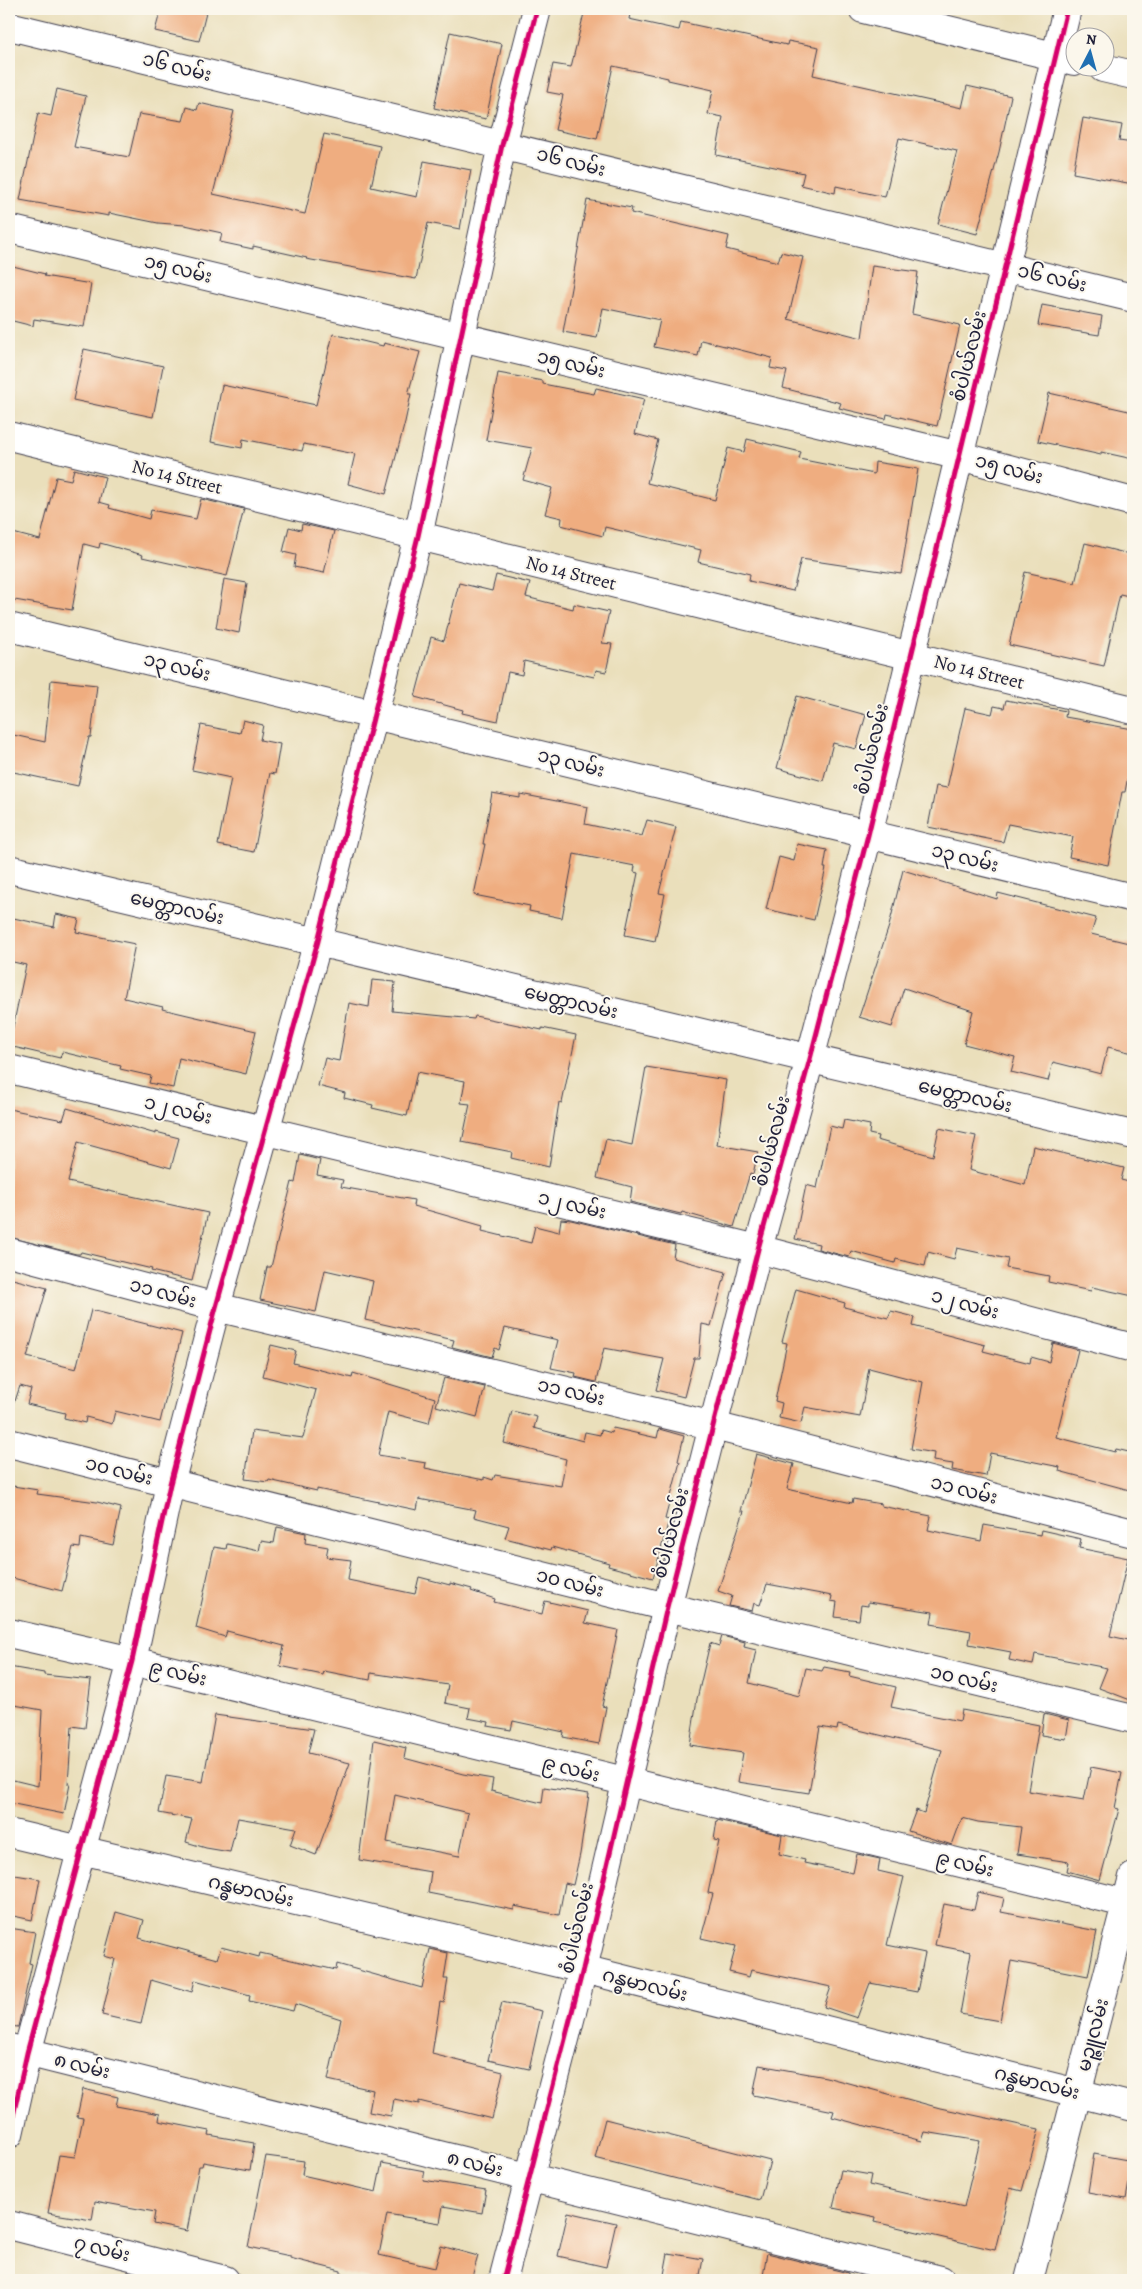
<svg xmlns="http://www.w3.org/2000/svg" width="1142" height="2289" font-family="Alegreya,'Noto Sans Myanmar',serif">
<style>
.building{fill:#efad80;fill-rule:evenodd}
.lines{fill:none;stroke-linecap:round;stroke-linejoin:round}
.minor-casing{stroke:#403e4e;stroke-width:30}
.minor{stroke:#fff;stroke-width:28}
.cycleway-casing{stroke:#fbf7ec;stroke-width:8}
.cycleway{stroke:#d6006c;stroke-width:5}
.labels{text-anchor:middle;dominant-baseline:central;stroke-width:4;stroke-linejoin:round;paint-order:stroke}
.street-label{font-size:19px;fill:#22223b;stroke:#fbf7ec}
</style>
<rect width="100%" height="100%" fill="#fbf7ec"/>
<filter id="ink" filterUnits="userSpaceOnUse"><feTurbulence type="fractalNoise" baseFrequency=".02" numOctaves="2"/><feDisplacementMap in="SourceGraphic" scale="10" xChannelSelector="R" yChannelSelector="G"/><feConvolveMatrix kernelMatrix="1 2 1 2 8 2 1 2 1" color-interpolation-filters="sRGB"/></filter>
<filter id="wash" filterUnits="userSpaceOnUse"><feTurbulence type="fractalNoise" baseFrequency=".0096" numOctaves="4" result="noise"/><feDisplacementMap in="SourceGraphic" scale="20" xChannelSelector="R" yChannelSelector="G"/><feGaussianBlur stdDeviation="1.12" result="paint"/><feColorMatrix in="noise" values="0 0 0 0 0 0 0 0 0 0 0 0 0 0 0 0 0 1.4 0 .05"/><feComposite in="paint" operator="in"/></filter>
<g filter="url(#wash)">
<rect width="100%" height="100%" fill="#eadfbb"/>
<g id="blocks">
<path class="building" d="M 161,9 L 207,9 L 199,41 L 155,31 Z
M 585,9 L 631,9 L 629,19 L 679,30 L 681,22 L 787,45 L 788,41 L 819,47 L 813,75 L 962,108 L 967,86 L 1011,96 L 999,152 L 977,234 L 938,224 L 957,151 L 899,138 L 885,197 L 836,186 L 835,193 L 801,185 L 804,173 L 716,155 L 723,117 L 708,114 L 713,90 L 668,80 L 668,78 L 613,66 L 597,139 L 555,130 L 563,95 L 547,92 L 553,64 L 571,67 Z
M 450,32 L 502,44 L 486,119 L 434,108 Z
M 57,89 L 86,96 L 74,147 L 129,157 L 139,114 L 183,121 L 187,107 L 197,110 L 199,103 L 234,111 L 213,194 L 305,214 L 324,134 L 380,146 L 371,187 L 417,197 L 424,161 L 471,170 L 460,229 L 428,223 L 416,279 L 306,259 L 307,258 L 253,246 L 253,249 L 220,242 L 222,233 L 185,225 L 158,223 L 109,213 L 109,216 L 20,200 L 38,113 L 51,116 Z
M 1083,118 L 1122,125 L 1119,141 L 1133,143 L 1133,184 L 1073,173 Z
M 587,200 L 632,208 L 631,213 L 729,236 L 726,249 L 778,262 L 781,252 L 803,257 L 788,319 L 862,338 L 872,266 L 918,272 L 912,314 L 960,325 L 937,426 L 887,414 L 886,419 L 839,408 L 841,403 L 783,388 L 787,371 L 770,368 L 772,358 L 701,340 L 698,356 L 654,347 L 660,320 L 603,308 L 597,338 L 563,332 Z
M 9,265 L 45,274 L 44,276 L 91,284 L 84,327 L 34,319 L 33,326 L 9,320 Z
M 1042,305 L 1102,316 L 1099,335 L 1038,325 Z
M 333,334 L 383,346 L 384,343 L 420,352 L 408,394 L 411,394 L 405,422 L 386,494 L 348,484 L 355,454 L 304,444 L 302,451 L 243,439 L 242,448 L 211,442 L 222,385 L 316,405 Z
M 84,349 L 163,366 L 153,417 L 73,400 Z
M 498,373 L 543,381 L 543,384 L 594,394 L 596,388 L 644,399 L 635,434 L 658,440 L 647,483 L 715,500 L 728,448 L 744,452 L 747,439 L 801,452 L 799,459 L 874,474 L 875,462 L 918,469 L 901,574 L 801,559 L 793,591 L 749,581 L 750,574 L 698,562 L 701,550 L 605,527 L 603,536 L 561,525 L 562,518 L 545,514 L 552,488 L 523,480 L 532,448 L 486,440 Z
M 1049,393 L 1133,412 L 1133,459 L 1101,452 L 1101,455 L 1038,441 Z
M 74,469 L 105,477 L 99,502 L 110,505 L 109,508 L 149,519 L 151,510 L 196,519 L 201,499 L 244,509 L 227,576 L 142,557 L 143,555 L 100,543 L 99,548 L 84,544 L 72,610 L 9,599 L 9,532 L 40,540 L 56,477 L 71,480 Z
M 302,524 L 334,531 L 324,573 L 294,567 L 296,555 L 283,552 L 289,527 L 301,530 Z
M 1085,543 L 1133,555 L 1133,597 L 1120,594 L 1104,666 L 1009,645 L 1025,572 L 1075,583 Z
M 496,575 L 530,583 L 526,597 L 573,609 L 574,604 L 609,612 L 602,643 L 612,644 L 606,672 L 596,670 L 594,677 L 524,661 L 522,675 L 508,672 L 498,721 L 462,713 L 463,710 L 415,697 L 431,637 L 444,641 L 459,583 L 492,591 Z
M 224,579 L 247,583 L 239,633 L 216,628 Z
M 51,680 L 97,685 L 91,737 L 89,737 L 78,786 L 9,771 L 9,734 L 45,742 Z
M 797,696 L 866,715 L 856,749 L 833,743 L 823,781 L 777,768 Z
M 1006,700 L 1066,711 L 1065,717 L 1133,729 L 1133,749 L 1125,792 L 1122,792 L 1108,865 L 1069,857 L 1073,837 L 1008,824 L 1003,842 L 928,827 L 936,786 L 947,788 L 965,708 L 992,714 L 994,706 L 1004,708 Z
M 243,720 L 263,725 L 260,740 L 280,744 L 275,774 L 270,773 L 254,852 L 218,845 L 231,778 L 192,770 L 201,725 L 240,733 Z
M 492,793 L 520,798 L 520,794 L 588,807 L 585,824 L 642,836 L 647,820 L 676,827 L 659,893 L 665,894 L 655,941 L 625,935 L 638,873 L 634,872 L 635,866 L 574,854 L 562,918 L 529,911 L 530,906 L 474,895 L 485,844 L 483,844 Z
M 797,844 L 827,850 L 824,868 L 826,868 L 814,920 L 766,909 L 779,857 L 794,861 Z
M 903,870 L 997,899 L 998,893 L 1096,918 L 1091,934 L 1133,944 L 1133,1053 L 1108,1047 L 1101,1074 L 1053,1062 L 1048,1081 L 1011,1072 L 1015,1057 L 964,1044 L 973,1011 L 904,988 L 892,1027 L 859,1017 L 889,926 Z
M 56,914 L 79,919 L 76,932 L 135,944 L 124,998 L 163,1007 L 162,1009 L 256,1031 L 246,1074 L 179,1058 L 173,1088 L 149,1083 L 151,1076 L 120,1069 L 121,1066 L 62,1052 L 60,1058 L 9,1046 L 26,965 L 9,961 L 9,917 L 54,927 Z
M 372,980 L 395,982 L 392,1011 L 474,1019 L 475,1016 L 542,1030 L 542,1028 L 576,1035 L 562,1103 L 559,1102 L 549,1167 L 511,1158 L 512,1152 L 462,1142 L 470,1104 L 461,1103 L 465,1081 L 417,1072 L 407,1116 L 372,1108 L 373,1105 L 344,1098 L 345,1093 L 318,1086 L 325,1058 L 339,1061 L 349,1003 L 369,1007 Z
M 646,1067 L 726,1080 L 717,1145 L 758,1152 L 753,1174 L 750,1173 L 734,1227 L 682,1212 L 681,1214 L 630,1202 L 632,1187 L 597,1178 L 606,1139 L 632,1145 Z
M 67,1108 L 156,1134 L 156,1132 L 179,1138 L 171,1168 L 78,1142 L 68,1182 L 208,1213 L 192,1281 L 151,1271 L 152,1269 L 81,1252 L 80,1254 L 76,1254 L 9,1237 L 9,1109 L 63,1120 Z
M 844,1120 L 870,1125 L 869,1134 L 878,1136 L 877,1140 L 933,1156 L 939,1128 L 976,1136 L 969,1170 L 1025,1185 L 1033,1146 L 1124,1168 L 1121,1180 L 1133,1183 L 1133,1296 L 1092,1287 L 1091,1291 L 1048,1282 L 1049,1276 L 1006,1268 L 1008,1259 L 957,1248 L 954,1259 L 928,1252 L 925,1266 L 896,1259 L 895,1263 L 851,1251 L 849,1257 L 818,1249 L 819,1244 L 795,1239 L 806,1185 L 817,1188 L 830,1126 L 842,1129 Z
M 300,1155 L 320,1160 L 317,1175 L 343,1180 L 341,1187 L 414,1200 L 413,1206 L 483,1226 L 482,1231 L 531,1243 L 535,1226 L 559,1232 L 561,1219 L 571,1220 L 675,1245 L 673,1258 L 726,1272 L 711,1326 L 702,1324 L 699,1358 L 694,1358 L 684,1397 L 656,1390 L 664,1359 L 604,1348 L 596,1382 L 575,1377 L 576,1373 L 551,1368 L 558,1340 L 505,1328 L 499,1350 L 495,1348 L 492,1357 L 452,1347 L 454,1340 L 365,1320 L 373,1281 L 325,1270 L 316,1312 L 260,1300 L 267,1267 L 271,1267 L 292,1182 L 295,1183 Z
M 9,1278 L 47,1288 L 27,1357 L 76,1369 L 91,1310 L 182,1333 L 160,1422 L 115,1411 L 112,1424 L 86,1417 L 85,1423 L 64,1418 L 65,1413 L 27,1404 L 31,1389 L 20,1386 L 15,1401 L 9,1401 Z
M 796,1289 L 845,1303 L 844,1307 L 888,1318 L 891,1311 L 915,1317 L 913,1326 L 985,1345 L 983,1351 L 1030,1363 L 1031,1357 L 1049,1362 L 1053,1343 L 1078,1350 L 1056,1437 L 1115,1452 L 1116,1449 L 1133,1453 L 1133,1491 L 1059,1471 L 1060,1467 L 990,1453 L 986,1476 L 952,1470 L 953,1464 L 933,1461 L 934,1453 L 911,1449 L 923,1382 L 869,1368 L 860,1417 L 805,1407 L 801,1423 L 779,1418 L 782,1403 L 775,1401 L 787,1343 L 782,1342 Z
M 271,1345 L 296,1351 L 293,1363 L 352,1378 L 353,1373 L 435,1398 L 429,1423 L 388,1412 L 378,1455 L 426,1463 L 425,1468 L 484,1480 L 484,1477 L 493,1480 L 495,1475 L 561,1486 L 566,1459 L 504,1443 L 512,1411 L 537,1417 L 534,1428 L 583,1441 L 585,1432 L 600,1435 L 601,1430 L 612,1433 L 613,1428 L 657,1438 L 659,1429 L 684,1436 L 678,1461 L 680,1462 L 665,1519 L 669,1520 L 653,1578 L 608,1566 L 609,1563 L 552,1547 L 551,1550 L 505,1538 L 509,1526 L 474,1517 L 476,1510 L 419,1499 L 417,1510 L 317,1489 L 317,1491 L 269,1480 L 268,1482 L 245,1479 L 252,1431 L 303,1438 L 316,1390 L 263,1376 Z
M 444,1378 L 485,1387 L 477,1417 L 436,1406 Z
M 756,1454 L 794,1464 L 787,1489 L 852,1503 L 853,1499 L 881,1504 L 881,1506 L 931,1516 L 928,1530 L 981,1541 L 984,1525 L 1040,1535 L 1041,1530 L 1081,1539 L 1079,1548 L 1128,1558 L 1110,1636 L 1133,1641 L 1133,1701 L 1099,1688 L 1107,1668 L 1035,1654 L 1033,1665 L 1009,1660 L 1011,1652 L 969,1644 L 971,1631 L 931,1624 L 933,1612 L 868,1602 L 868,1606 L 861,1605 L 859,1620 L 835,1617 L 837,1602 L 831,1601 L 832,1596 L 767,1584 L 760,1605 L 754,1603 L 752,1611 L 729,1606 L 732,1596 L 718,1591 L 744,1511 L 741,1511 Z
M 13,1486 L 38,1490 L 37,1494 L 97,1502 L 121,1508 L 113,1545 L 81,1538 L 80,1548 L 73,1547 L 62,1591 L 9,1577 L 9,1517 Z
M 277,1527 L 306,1533 L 305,1543 L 328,1547 L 326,1557 L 351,1560 L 348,1580 L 415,1594 L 419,1577 L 450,1585 L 450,1583 L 472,1589 L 471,1591 L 495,1599 L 494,1602 L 542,1614 L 545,1601 L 588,1611 L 585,1623 L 618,1630 L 602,1706 L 606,1707 L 599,1744 L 563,1737 L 564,1732 L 513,1721 L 511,1730 L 488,1726 L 489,1722 L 468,1718 L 470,1708 L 445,1703 L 448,1685 L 371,1673 L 370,1680 L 324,1671 L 323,1675 L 280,1666 L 284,1646 L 227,1631 L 225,1637 L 196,1628 L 214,1547 L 226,1549 L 227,1544 L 259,1551 L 261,1541 L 274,1543 Z
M 722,1636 L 745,1642 L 744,1647 L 756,1650 L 749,1683 L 799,1696 L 806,1668 L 822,1671 L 824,1667 L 850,1672 L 849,1676 L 896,1687 L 891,1707 L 960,1721 L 962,1710 L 1039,1725 L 1028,1791 L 1084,1800 L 1091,1767 L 1122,1773 L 1115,1808 L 1119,1809 L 1100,1880 L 1067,1871 L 1069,1862 L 1017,1854 L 1021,1827 L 978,1822 L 962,1818 L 952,1845 L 908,1831 L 916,1810 L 924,1813 L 942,1750 L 838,1725 L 837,1730 L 820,1727 L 809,1793 L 738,1782 L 743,1753 L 690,1745 L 697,1699 L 710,1643 L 719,1646 Z
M 9,1667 L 44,1673 L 44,1675 L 91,1680 L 85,1728 L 72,1726 L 68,1784 L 70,1784 L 64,1814 L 9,1803 L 9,1779 L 38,1786 L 42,1710 L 9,1704 Z
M 1044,1714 L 1069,1720 L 1066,1739 L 1041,1735 Z
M 215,1715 L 314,1729 L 308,1753 L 350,1763 L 316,1855 L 290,1845 L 296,1828 L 238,1818 L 230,1852 L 206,1848 L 186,1842 L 192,1819 L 159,1813 L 166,1776 L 203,1782 Z
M 374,1740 L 406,1748 L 404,1758 L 463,1774 L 493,1779 L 491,1791 L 542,1803 L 544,1787 L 589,1794 L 580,1854 L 573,1885 L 565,1883 L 559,1915 L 514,1906 L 514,1910 L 428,1893 L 431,1872 L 359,1860 ZM 395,1795 L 468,1813 L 459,1856 L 387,1842 Z
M 717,1820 L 782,1835 L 779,1854 L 805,1860 L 804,1863 L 853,1873 L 857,1854 L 880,1859 L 878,1871 L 904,1877 L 887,1945 L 925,1953 L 917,1992 L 870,1983 L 857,2018 L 824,2007 L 831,1987 L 751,1970 L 749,1977 L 729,1972 L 736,1946 L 701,1938 L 713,1894 L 708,1893 L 719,1841 L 714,1840 Z
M 9,1874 L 40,1879 L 32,1920 L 9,1915 Z
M 978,1892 L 1004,1898 L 1001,1912 L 1097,1931 L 1088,1976 L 1011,1961 L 1000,2021 L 960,2014 L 971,1952 L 935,1945 L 944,1904 L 974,1910 Z
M 116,1912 L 144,1920 L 139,1938 L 217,1959 L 221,1947 L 259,1957 L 260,1953 L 336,1970 L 337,1964 L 422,1988 L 430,1949 L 448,1953 L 444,1979 L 448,1979 L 444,2003 L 440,2002 L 432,2054 L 503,2072 L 492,2119 L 419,2101 L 419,2104 L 394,2099 L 391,2116 L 369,2112 L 373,2090 L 328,2080 L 341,2019 L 295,2004 L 293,2011 L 249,2001 L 250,1995 L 195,1980 L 192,1992 L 151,1980 L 141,2024 L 102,2015 L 115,1959 L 104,1956 Z
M 9,1928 L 35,1932 L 29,1963 L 32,1964 L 18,2027 L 9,2026 Z
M 502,2002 L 542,2011 L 529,2069 L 488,2060 Z
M 759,2065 L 826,2077 L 940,2108 L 1039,2129 L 1022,2191 L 1010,2188 L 995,2250 L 875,2222 L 876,2217 L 833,2208 L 841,2170 L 871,2175 L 869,2185 L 964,2207 L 980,2141 L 925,2132 L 922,2141 L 832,2117 L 834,2111 L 753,2095 Z
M 83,2089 L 118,2097 L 116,2106 L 160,2114 L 159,2121 L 210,2131 L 209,2135 L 254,2143 L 250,2170 L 203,2162 L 202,2166 L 199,2166 L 187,2231 L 153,2224 L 155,2212 L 95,2201 L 92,2220 L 48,2213 L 59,2155 L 75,2157 L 83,2118 L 77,2117 Z
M 605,2119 L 770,2161 L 760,2200 L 595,2158 Z
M 1094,2154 L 1133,2161 L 1126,2199 L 1088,2192 Z
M 266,2156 L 304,2161 L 302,2175 L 376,2192 L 382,2163 L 425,2171 L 423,2180 L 486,2190 L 482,2213 L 443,2206 L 440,2223 L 387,2214 L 379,2255 L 435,2268 L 441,2246 L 478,2256 L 471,2280 L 374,2280 L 341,2273 L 341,2271 L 290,2258 L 290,2256 L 248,2247 Z
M 568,2212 L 616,2223 L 606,2267 L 558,2256 Z
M 668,2253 L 703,2259 L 699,2280 L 663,2280 Z
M 767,2253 L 848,2273 L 848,2280 L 762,2280 Z"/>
</g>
</g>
<g filter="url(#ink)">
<use href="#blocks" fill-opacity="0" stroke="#403e4e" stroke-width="1"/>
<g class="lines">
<defs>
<path id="minor" d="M 863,9 L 1074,61
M 9,26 L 1133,298
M 1103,68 L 1133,75
M 9,229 L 960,456 L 1133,502
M 9,436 L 1133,710
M 9,627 L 1133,898
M 9,869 L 1133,1135
M 9,1069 L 758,1249 L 1133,1348
M 9,1252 L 216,1307 L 714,1426 L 1133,1533
M 9,1443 L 667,1607 L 1133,1719
M 9,1633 L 132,1661 L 1133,1905
M 9,1833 L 583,1969 L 1133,2107
M 10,2048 L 941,2280
M 9,2134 L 27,2053 L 132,1661 L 170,1484 L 216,1307 L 318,941 L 418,536 L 502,145 L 537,9
M 9,2225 L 225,2280
M 503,2280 L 583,1969 L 667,1607 L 758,1249 L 810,1059 L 868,835 L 1067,9
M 1029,2280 L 1133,1877"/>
</defs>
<use href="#minor" class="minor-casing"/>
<use href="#minor" class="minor"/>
<defs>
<path id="cycleway" d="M 9,2134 L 27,2053 L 132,1661 L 170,1484 L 216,1307 L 318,941 L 418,536 L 502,145 L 537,9
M 503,2280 L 583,1969 L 667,1607 L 758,1249 L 810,1059 L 868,835 L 1067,9"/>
</defs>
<use href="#cycleway" class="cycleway-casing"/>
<use href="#cycleway" class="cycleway"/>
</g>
</g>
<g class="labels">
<g class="street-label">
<text transform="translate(177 67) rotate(14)">၁၆ လမ်း</text>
<text transform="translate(571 162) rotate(14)">၁၆ လမ်း</text>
<text transform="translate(178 269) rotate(14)">၁၅ လမ်း</text>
<text transform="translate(1052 278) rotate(13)">၁၆ လမ်း</text>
<text transform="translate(969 356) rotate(-76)">စံပါယ်လမ်း</text>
<text transform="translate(571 364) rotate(13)">၁၅ လမ်း</text>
<text transform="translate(1009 469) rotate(15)">၁၅ လမ်း</text>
<text transform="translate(177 477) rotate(14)">No 14 Street</text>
<text transform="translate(571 573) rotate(14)">No 14 Street</text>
<text transform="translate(177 667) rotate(14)">၁၃ လမ်း</text>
<text transform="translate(979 672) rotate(14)">No 14 Street</text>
<text transform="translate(872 749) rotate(-77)">စံပါယ်လမ်း</text>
<text transform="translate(571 763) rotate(14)">၁၃ လမ်း</text>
<text transform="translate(965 858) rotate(14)">၁၃ လမ်း</text>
<text transform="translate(177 908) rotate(13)">မေတ္တာလမ်း</text>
<text transform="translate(571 1002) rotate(13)">မေတ္တာလမ်း</text>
<text transform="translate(965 1096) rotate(13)">မေတ္တာလမ်း</text>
<text transform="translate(178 1110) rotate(14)">၁၂ လမ်း</text>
<text transform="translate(772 1141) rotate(-75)">စံပါယ်လမ်း</text>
<text transform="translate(572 1205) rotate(13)">၁၂ လမ်း</text>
<text transform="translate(163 1293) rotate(15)">၁၁ လမ်း</text>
<text transform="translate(965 1304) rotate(15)">၁၂ လမ်း</text>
<text transform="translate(571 1392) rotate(13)">၁၁ လမ်း</text>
<text transform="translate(119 1471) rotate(14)">၁၀ လမ်း</text>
<text transform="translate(964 1490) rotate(14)">၁၁ လမ်း</text>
<text transform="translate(671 1533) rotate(-75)">စံပါယ်လမ်း</text>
<text transform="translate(570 1583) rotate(14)">၁၀ လမ်း</text>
<text transform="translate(178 1673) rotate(14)">၉ လမ်း</text>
<text transform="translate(964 1679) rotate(13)">၁၀ လမ်း</text>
<text transform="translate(571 1769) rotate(14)">၉ လမ်း</text>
<text transform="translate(965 1864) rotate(14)">၉ လမ်း</text>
<text transform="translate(251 1891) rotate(13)">ဂန္ဓမာလမ်း</text>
<text transform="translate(577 1928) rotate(-77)">စံပါယ်လမ်း</text>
<text transform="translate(645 1985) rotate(14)">ဂန္ဓမာလမ်း</text>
<text transform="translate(1093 2035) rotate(-75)">မဉ္ဇူလမ်း</text>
<text transform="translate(82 2066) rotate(14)">၈ လမ်း</text>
<text transform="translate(1037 2083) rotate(14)">ဂန္ဓမာလမ်း</text>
<text transform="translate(475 2164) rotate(14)">၈ လမ်း</text>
<text transform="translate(102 2249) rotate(14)">၇ လမ်း</text>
</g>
</g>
<rect width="1142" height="2289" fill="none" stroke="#fbf7ec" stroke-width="30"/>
<g transform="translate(1090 52) rotate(6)"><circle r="24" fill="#fbf7ec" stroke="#a4a2a5"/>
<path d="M0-4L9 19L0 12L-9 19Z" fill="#1f6fb2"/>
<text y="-8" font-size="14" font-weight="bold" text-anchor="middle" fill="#22223b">N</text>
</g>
</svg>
